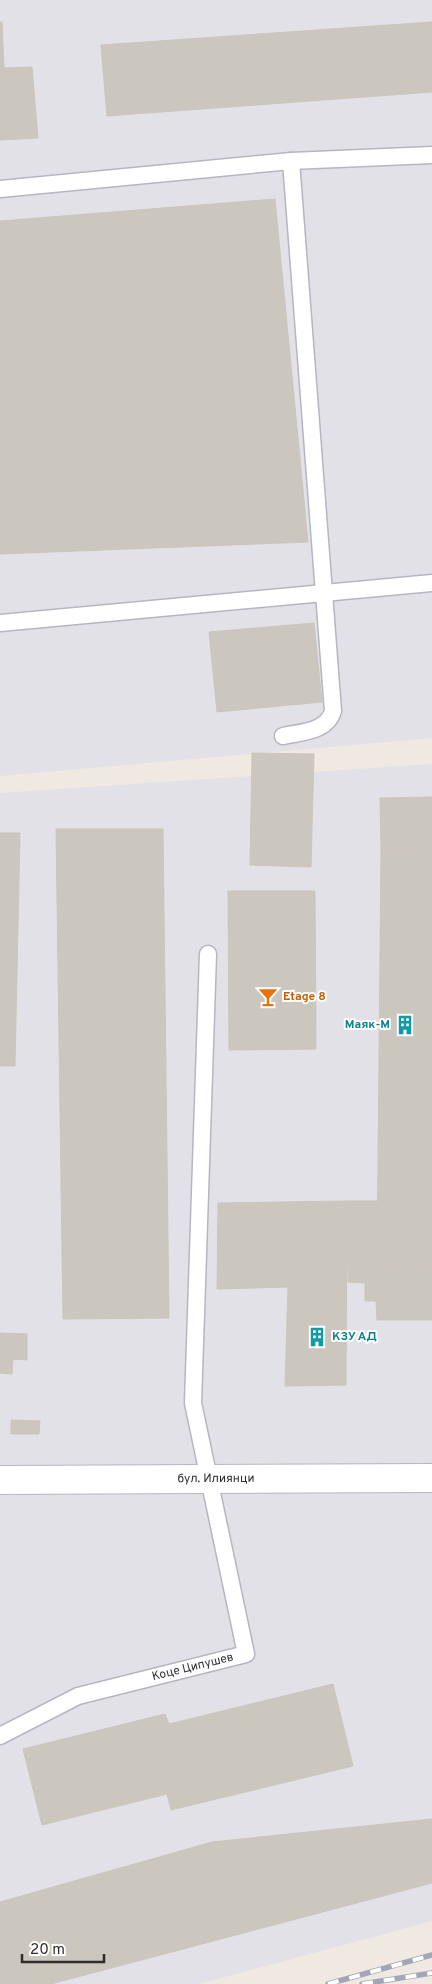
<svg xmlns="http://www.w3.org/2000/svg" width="432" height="1984" font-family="Overpass,sans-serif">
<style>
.industrial{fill:#e3e1e8}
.building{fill:#cbc7bf;stroke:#cbc5ba}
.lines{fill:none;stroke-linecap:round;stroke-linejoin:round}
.lane-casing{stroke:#b4b7c1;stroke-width:19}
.secondary-casing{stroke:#b4b7c1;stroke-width:30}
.lane{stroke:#fff;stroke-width:16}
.secondary{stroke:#fff;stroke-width:28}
.rail-casing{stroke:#a3a6b8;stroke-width:5.5}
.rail{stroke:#fff;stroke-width:4;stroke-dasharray:11;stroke-linecap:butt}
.labels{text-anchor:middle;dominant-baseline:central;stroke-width:4;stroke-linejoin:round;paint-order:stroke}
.food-label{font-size:12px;font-weight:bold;fill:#c56008;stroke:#fff;text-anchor:start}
.culture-label{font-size:12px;font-weight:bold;fill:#0d838f;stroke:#fff;text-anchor:end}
.street-label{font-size:12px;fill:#2e2e2e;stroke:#fff}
</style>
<rect width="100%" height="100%" fill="#efe9e1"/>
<path class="industrial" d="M 0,0 L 432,0 L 432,738 L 0,776 Z
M 432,764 L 432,1921 L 199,1984 L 0,1984 L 0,793 Z"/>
<path class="building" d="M 0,22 L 2,22 L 4,68 L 32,67 L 38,138 L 0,140 Z
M 432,22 L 432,92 L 107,116 L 101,45 Z
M 275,199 L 308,542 L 0,554 L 0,221 Z
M 314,623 L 322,702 L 217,712 L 209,632 Z
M 252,753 L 314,754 L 311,867 L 250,865 Z
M 432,797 L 432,848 L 381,849 L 380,798 Z
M 56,829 L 163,829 L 169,1318 L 63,1319 Z
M 0,833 L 20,833 L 15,1066 L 0,1066 Z
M 432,848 L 432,1268 L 377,1267 L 381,849 Z
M 228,891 L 315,891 L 316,1049 L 229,1050 Z
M 347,1201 L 377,1201 L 377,1267 L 432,1268 L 432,1320 L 377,1320 L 376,1301 L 365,1301 L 365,1283 L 348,1282 Z
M 347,1201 L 346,1385 L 285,1386 L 288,1287 L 217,1289 L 218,1203 Z
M 0,1333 L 27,1334 L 27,1360 L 13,1359 L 12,1374 L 0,1373 Z
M 11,1420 L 40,1421 L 39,1434 L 11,1434 Z
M 333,1684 L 353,1766 L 171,1810 L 167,1794 L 42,1825 L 23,1749 L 165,1714 L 169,1724 Z
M 432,1819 L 432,1883 L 51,1984 L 0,1984 L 0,1902 L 212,1842 Z"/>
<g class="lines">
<defs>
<g id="lane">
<path d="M 0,189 L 291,161 L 432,155"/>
<path d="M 0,623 L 432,583"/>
<path d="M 283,736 C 301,732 327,732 333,711 L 291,161"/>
<path id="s1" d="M 0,1736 L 78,1696 L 246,1654 L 193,1403 L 208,954"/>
</g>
<g id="secondary">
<path id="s2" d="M 0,1480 L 432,1478"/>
</g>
</defs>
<use href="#lane" class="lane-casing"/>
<use href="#secondary" class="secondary-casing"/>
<use href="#lane" class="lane"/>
<use href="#secondary" class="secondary"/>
<defs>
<path id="rail" d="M 328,1984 L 432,1955
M 362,1984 L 432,1973"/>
</defs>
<use href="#rail" class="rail-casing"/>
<use href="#rail" class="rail"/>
</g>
<defs>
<symbol id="bar-bare" viewBox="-9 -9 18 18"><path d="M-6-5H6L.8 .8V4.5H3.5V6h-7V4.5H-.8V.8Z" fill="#e8710a" stroke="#fff" stroke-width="2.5" paint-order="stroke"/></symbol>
<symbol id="building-bare" viewBox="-9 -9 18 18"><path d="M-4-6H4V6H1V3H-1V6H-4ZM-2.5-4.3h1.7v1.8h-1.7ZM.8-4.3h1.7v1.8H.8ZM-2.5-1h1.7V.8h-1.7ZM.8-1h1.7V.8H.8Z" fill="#0f9aa8" stroke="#fff" stroke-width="2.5" paint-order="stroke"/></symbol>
</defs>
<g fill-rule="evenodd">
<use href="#bar-bare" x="254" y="983" width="28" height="28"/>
<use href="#building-bare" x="391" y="1011" width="28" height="28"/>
<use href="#building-bare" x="303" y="1323" width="28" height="28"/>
</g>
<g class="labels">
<g class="food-label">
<text x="283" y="997">Etage 8</text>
</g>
<g class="culture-label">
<text x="390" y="1025">Маяк-М</text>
<text x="332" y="1337" text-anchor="start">КЗУ АД</text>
</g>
<g class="street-label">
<text stroke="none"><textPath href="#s2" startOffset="216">бул. Илиянци</textPath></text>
<text stroke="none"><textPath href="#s1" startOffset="206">Коце Ципушев</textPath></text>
</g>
</g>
<path d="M22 1954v8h82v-8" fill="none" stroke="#2e2e2e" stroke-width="2.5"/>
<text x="30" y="1954" font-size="15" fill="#2e2e2e" stroke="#ffffff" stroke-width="4" paint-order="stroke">20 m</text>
</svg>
